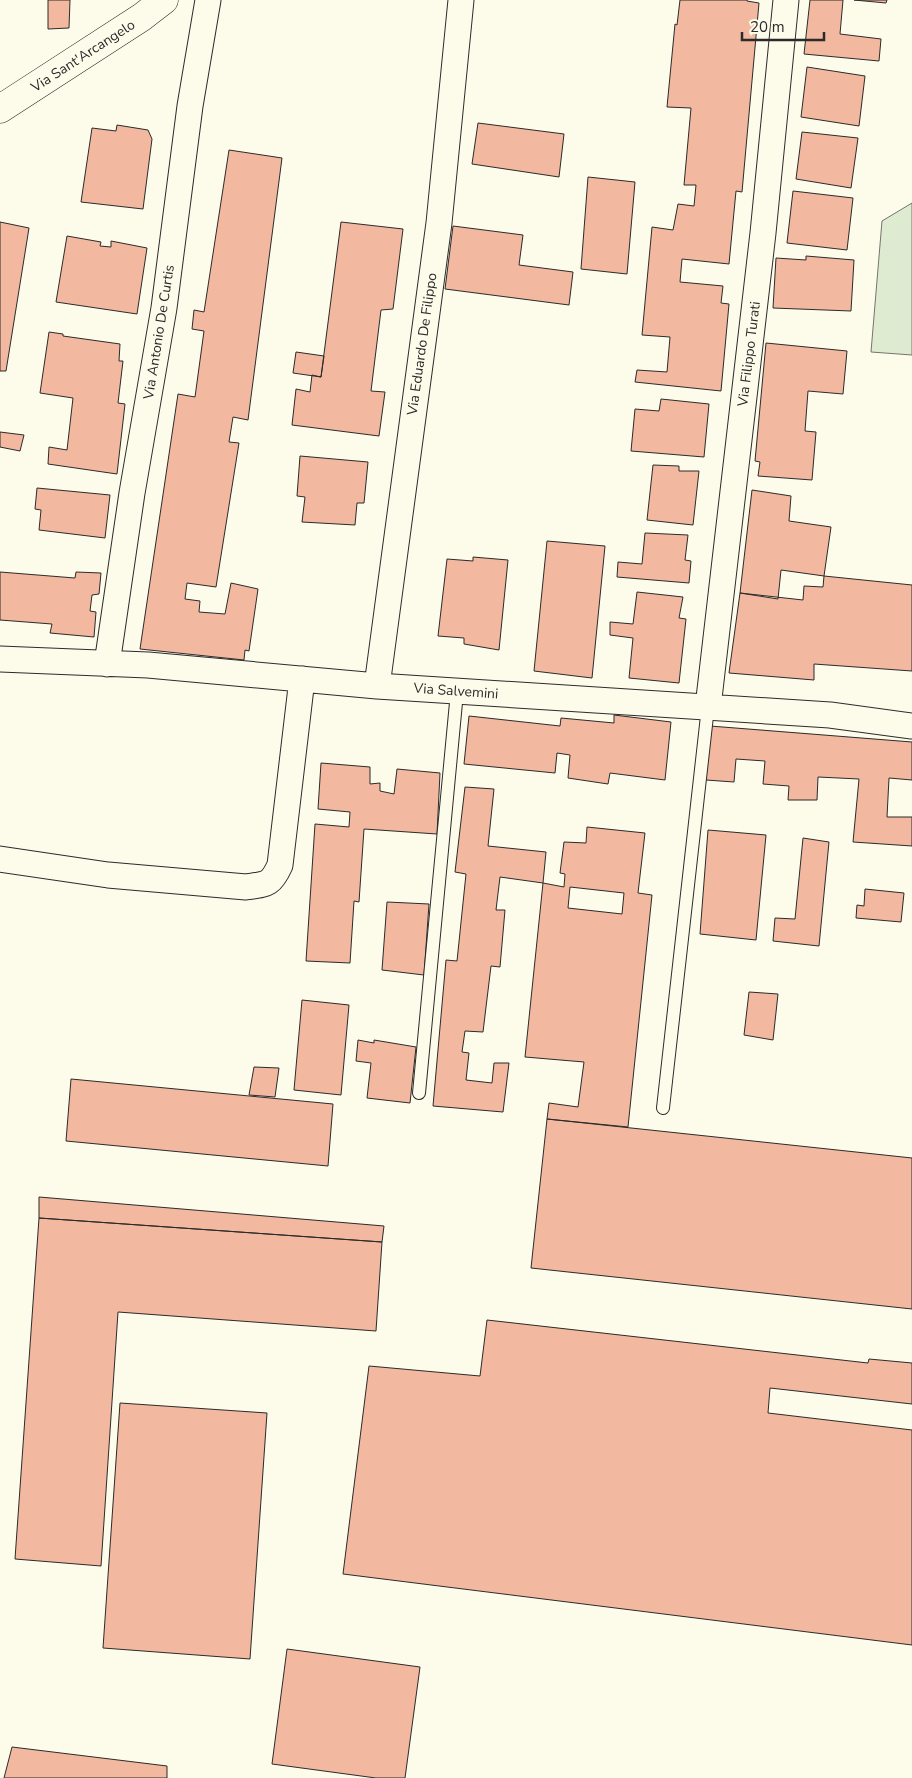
<svg xmlns="http://www.w3.org/2000/svg" width="912" height="1778" font-family="'Nunito Sans',sans-serif">
<style>
.green{fill:#deebd1;stroke:#74746e}
.building{fill:#f2b8a0;stroke:#2b2b2b;fill-rule:evenodd}
.lines{fill:none;stroke-linecap:round;stroke-linejoin:round}
.service-casing{stroke:#2b2b2b;stroke-width:14}
.minor-casing{stroke:#2b2b2b;stroke-width:27}
.tertiary-casing{stroke:#2b2b2b;stroke-width:29}
.service{stroke:#fdfbea;stroke-width:12}
.minor{stroke:#fdfbea;stroke-width:25}
.tertiary{stroke:#fdfbea;stroke-width:28}
.labels{text-anchor:middle;dominant-baseline:central;stroke-width:4;stroke-linejoin:round;paint-order:stroke}
.street-label{font-size:14px;fill:#2b2b2b;stroke:#fdfbea}
</style>
<rect width="100%" height="100%" fill="#fdfbea"/>
<path class="green" d="M 912,203 L 912,355 L 871,352 L 882,221 Z"/>
<path class="building" d="M 48,0 L 70,0 L 69,28 L 48,29 Z
M 680,0 L 747,0 L 747,1 L 759,3 L 742,192 L 736,191 L 729,264 L 682,259 L 680,282 L 723,286 L 721,303 L 729,304 L 721,391 L 635,382 L 637,370 L 667,372 L 670,337 L 642,335 L 652,227 L 673,230 L 678,204 L 694,206 L 696,185 L 684,185 L 691,108 L 667,107 L 675,24 L 677,25 Z
M 810,0 L 843,0 L 840,34 L 881,39 L 879,61 L 804,54 Z
M 854,0 L 887,0 L 886,3 Z
M 807,67 L 865,76 L 859,126 L 801,117 Z
M 478,123 L 564,134 L 559,177 L 472,164 Z
M 117,125 L 148,130 L 152,139 L 143,209 L 81,202 L 92,128 L 116,131 Z
M 802,132 L 858,138 L 851,188 L 796,179 Z
M 229,150 L 282,158 L 248,420 L 233,417 L 229,442 L 239,443 L 216,587 L 187,583 L 185,599 L 200,601 L 199,612 L 225,614 L 231,583 L 258,589 L 249,651 L 245,650 L 244,660 L 140,649 L 178,394 L 195,397 L 204,331 L 192,329 L 194,310 L 204,312 Z
M 588,177 L 635,182 L 627,274 L 581,269 Z
M 793,191 L 853,198 L 847,250 L 787,243 Z
M 0,222 L 29,228 L 6,371 L 0,371 Z
M 341,222 L 403,229 L 393,309 L 381,310 L 371,391 L 385,392 L 379,436 L 292,425 L 296,389 L 310,392 L 312,375 L 321,377 Z
M 453,226 L 523,235 L 519,265 L 573,272 L 569,305 L 445,289 Z
M 67,236 L 101,242 L 100,246 L 111,247 L 111,241 L 147,248 L 137,314 L 56,302 Z
M 806,256 L 854,260 L 851,311 L 773,308 L 776,258 L 806,260 Z
M 49,332 L 63,334 L 63,336 L 120,344 L 119,361 L 123,361 L 118,403 L 125,404 L 117,474 L 48,464 L 49,447 L 67,450 L 73,398 L 40,393 Z
M 766,343 L 847,351 L 843,394 L 808,391 L 805,431 L 816,432 L 812,480 L 758,476 L 760,462 L 755,461 Z
M 296,352 L 324,356 L 321,377 L 293,373 Z
M 661,399 L 709,404 L 704,457 L 631,451 L 635,409 L 659,411 Z
M 0,432 L 24,435 L 20,451 L 0,447 Z
M 300,456 L 368,462 L 364,503 L 357,503 L 355,525 L 302,522 L 305,497 L 297,496 Z
M 653,465 L 679,466 L 679,471 L 699,471 L 693,525 L 647,520 Z
M 37,488 L 110,495 L 105,538 L 39,530 L 41,510 L 35,509 Z
M 752,490 L 791,496 L 789,521 L 831,527 L 824,576 L 781,570 L 778,599 L 740,593 Z
M 645,533 L 688,535 L 685,560 L 691,561 L 689,583 L 617,577 L 618,562 L 642,564 Z
M 547,541 L 605,546 L 592,678 L 534,671 Z
M 473,557 L 508,560 L 499,650 L 464,644 L 464,638 L 438,636 L 447,559 L 473,561 Z
M 0,572 L 75,578 L 76,572 L 101,573 L 99,594 L 92,595 L 90,611 L 96,612 L 94,637 L 50,633 L 52,624 L 0,620 Z
M 824,576 L 912,585 L 912,671 L 814,664 L 814,680 L 729,673 L 740,593 L 803,600 L 804,586 L 823,587 Z
M 637,592 L 683,597 L 679,618 L 686,619 L 679,683 L 629,678 L 633,638 L 610,635 L 610,622 L 633,624 Z
M 614,715 L 671,722 L 665,780 L 610,773 L 608,784 L 568,778 L 570,755 L 557,753 L 555,773 L 464,764 L 469,716 L 560,726 L 561,718 L 614,723 Z
M 710,726 L 912,742 L 912,780 L 889,778 L 887,817 L 912,817 L 912,846 L 853,842 L 859,779 L 818,777 L 817,800 L 788,800 L 789,786 L 763,784 L 765,761 L 736,759 L 734,782 L 706,780 Z
M 321,763 L 370,767 L 370,784 L 380,783 L 380,791 L 394,794 L 397,769 L 440,773 L 437,834 L 364,829 L 359,902 L 354,901 L 350,963 L 306,961 L 315,824 L 349,827 L 350,812 L 318,809 Z
M 465,787 L 494,789 L 488,846 L 546,852 L 543,883 L 500,877 L 496,910 L 505,910 L 500,967 L 491,966 L 483,1032 L 465,1031 L 462,1052 L 469,1053 L 466,1080 L 492,1083 L 494,1063 L 509,1063 L 503,1112 L 433,1106 L 446,960 L 457,961 L 466,874 L 455,872 Z
M 587,827 L 645,833 L 638,893 L 652,895 L 628,1127 L 547,1119 L 549,1103 L 578,1107 L 584,1062 L 525,1057 L 543,883 L 564,887 L 565,874 L 560,873 L 564,842 L 586,843 ZM 570,887 L 624,893 L 622,914 L 568,908 Z
M 708,830 L 766,835 L 756,940 L 700,934 Z
M 803,838 L 829,842 L 819,946 L 773,941 L 775,918 L 795,919 Z
M 865,889 L 904,893 L 901,922 L 856,918 L 857,905 L 864,906 Z
M 387,902 L 429,904 L 424,975 L 382,970 Z
M 749,992 L 778,994 L 773,1040 L 744,1035 Z
M 302,1000 L 349,1005 L 341,1095 L 294,1090 Z
M 358,1040 L 374,1043 L 374,1040 L 416,1047 L 410,1103 L 367,1098 L 371,1063 L 356,1061 Z
M 254,1067 L 279,1068 L 275,1097 L 249,1095 Z
M 71,1079 L 333,1104 L 328,1166 L 66,1141 Z
M 547,1119 L 912,1158 L 912,1309 L 531,1268 Z
M 39,1197 L 384,1226 L 382,1242 L 39,1218 Z
M 39,1218 L 382,1242 L 376,1331 L 118,1312 L 101,1566 L 15,1559 Z
M 487,1320 L 868,1363 L 869,1359 L 912,1363 L 912,1404 L 770,1388 L 768,1413 L 912,1430 L 912,1645 L 343,1574 L 369,1366 L 480,1376 Z
M 120,1403 L 267,1413 L 250,1659 L 103,1648 Z
M 287,1649 L 420,1667 L 405,1778 L 376,1778 L 272,1764 Z
M 12,1747 L 167,1766 L 167,1778 L 4,1778 Z"/>
<g class="lines">
<defs>
<path id="service" d="M 419,1093 L 457,692
M 663,1108 L 708,707"/>
<path id="minor" d="M 0,659 L 148,665 L 377,686 L 830,715 L 912,726
M 107,664 L 132,493 L 164,308 L 190,106 L 208,0
M 377,686 L 439,223 L 461,0
M 708,707 L 763,233 L 786,0
M 0,859 L 108,875 L 246,887 C 267,884 271,885 280,865 L 302,679"/>
<path id="tertiary" d="M 0,109 L 142,17 L 164,0"/>
</defs>
<use href="#service" class="service-casing"/>
<use href="#minor" class="minor-casing"/>
<use href="#tertiary" class="tertiary-casing"/>
<use href="#service" class="service"/>
<use href="#minor" class="minor"/>
<use href="#tertiary" class="tertiary"/>
</g>
<g class="labels">
<g class="street-label">
<text transform="translate(83 56) rotate(-33)">Via Sant'Arcangelo</text>
<text transform="translate(159 332) rotate(-81)">Via Antonio De Curtis</text>
<text transform="translate(422 344) rotate(-82)">Via Eduardo De Filippo</text>
<text transform="translate(749 354) rotate(-83)">Via Filippo Turati</text>
<text transform="translate(456 691) rotate(4)">Via Salvemini</text>
</g>
</g>
<path d="M742 32v8h82v-8" fill="none" stroke="#2b2b2b" stroke-width="2.5"/>
<text x="750" y="32" font-size="15" fill="#2b2b2b" stroke="#fdfbea" stroke-width="4" paint-order="stroke">20 m</text>
</svg>
